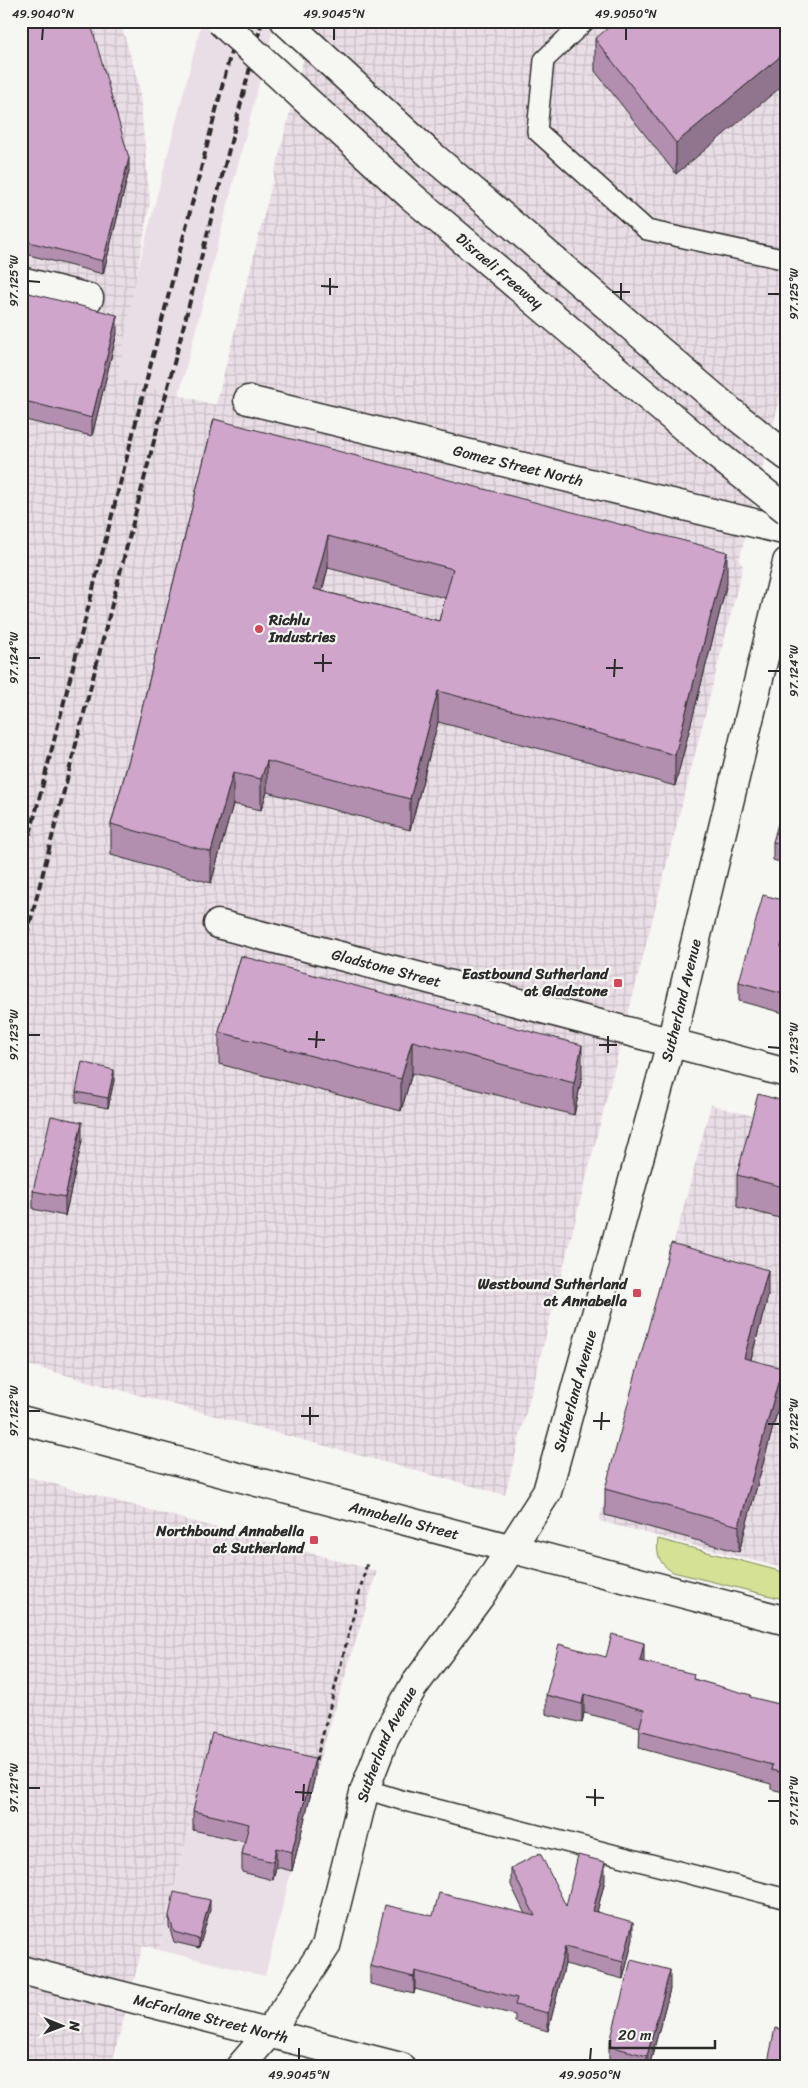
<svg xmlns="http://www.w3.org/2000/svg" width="808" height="2088" font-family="Sriracha,sans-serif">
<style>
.built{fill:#eadee6}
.industrial{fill:url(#industrial-grid)}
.grass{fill:#d5e295;stroke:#808660}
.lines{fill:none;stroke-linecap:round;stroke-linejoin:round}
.service-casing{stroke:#2b2b2b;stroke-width:22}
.minor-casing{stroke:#2b2b2b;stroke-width:31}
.tertiary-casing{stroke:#2b2b2b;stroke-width:31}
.secondary-casing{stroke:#2b2b2b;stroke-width:31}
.path{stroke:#2b2b2b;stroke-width:3;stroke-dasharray:5 4;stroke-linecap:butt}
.service{stroke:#f6f6f2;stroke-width:19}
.minor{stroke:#f6f6f2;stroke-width:28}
.tertiary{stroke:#f6f6f2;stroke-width:28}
.secondary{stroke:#f6f6f2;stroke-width:28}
.rail{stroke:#2b2b2b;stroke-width:4;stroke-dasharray:8 4;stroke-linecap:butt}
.secondary-bridge-casing{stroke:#2b2b2b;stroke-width:31;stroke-linecap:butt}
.secondary-bridge{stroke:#f6f6f2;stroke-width:28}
.wall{fill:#b28eaf;stroke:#2b2b2b;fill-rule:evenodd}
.shaded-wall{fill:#91748e;stroke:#2b2b2b}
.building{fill:#cfa5cb;stroke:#2b2b2b;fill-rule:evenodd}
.ticks{fill:none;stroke:#2b2b2b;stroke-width:2}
.poi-dot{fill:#d1495b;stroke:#f6f6f2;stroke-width:2}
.labels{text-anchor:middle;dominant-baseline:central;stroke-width:4.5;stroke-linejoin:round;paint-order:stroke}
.street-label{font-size:15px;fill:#2b2b2b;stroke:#f6f6f2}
.poi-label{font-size:15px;font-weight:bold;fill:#2b2b2b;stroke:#f6f6f2;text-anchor:end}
.neatline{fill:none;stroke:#2b2b2b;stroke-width:2}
.ticks-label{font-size:12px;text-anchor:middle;fill:#2b2b2b}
</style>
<defs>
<pattern id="industrial-grid" width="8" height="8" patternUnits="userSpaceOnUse" patternTransform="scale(1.25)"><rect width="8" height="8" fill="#eadee6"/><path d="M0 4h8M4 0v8" fill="none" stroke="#c9bfc5"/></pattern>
</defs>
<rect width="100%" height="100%" fill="#f6f6f2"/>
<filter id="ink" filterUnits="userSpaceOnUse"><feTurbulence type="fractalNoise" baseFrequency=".02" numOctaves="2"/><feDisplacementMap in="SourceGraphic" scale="10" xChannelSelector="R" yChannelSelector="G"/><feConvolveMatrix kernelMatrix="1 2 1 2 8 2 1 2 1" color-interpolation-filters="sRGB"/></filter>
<g filter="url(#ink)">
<path class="built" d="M 202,21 L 275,21 L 21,1010 L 69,537 Z
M 210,1742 L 317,1768 L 265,1976 L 159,1950 Z"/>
<path class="industrial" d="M 21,21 L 120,21 L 139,84 L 150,202 L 117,379 L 216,405 L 313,21 L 787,21 L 787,370 L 739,561 L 743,566 L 505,1495 L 21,1363 Z
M 711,1105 L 787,1125 L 787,1569 L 599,1521 Z
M 21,1475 L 377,1571 L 317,1768 L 210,1742 L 159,1950 L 143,1945 L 111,2067 L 21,2067 Z"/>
<path class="grass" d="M 658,1539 L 787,1573 L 787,1600 L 673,1572 C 659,1564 656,1554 658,1539 Z"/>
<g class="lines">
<defs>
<path id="service" d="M 585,21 L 544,60 L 537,131 L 647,230 L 787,260
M 365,1789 L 401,1800 L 787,1899"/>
<g id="minor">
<path d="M 21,281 L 89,298"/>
<path id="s1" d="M 248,400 L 787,531"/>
<path id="s2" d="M 218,924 L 787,1073"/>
<path id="s3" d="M 21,1420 L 787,1621"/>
<path id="s4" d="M 21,1970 L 401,2067"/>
</g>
<g id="tertiary">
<path id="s5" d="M 240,2067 L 269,2033 L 326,1946 L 365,1789 L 385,1737 L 413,1687 L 481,1595 L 547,1492 L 671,1043 L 787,562"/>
</g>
<path id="secondary" d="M 285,21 L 431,155 L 736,416 L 787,456"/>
</defs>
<use href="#service" class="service-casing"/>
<use href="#minor" class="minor-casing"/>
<use href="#tertiary" class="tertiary-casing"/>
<use href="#secondary" class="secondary-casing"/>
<path class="path" d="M 316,1761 L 367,1563"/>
<use href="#service" class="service"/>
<use href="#minor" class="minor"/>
<use href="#tertiary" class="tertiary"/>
<use href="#secondary" class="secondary"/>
<path class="rail" d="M 21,869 L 239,21
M 21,958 L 262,21"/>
<defs>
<g id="secondary-bridge">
<path id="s6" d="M 220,21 L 411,196 L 711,450 L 787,510"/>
</g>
</defs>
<use href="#secondary-bridge" class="secondary-bridge-casing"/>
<use href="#secondary-bridge" class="secondary-bridge"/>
</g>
<path class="wall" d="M 21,21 L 129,171 L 103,274 L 21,253 Z
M 787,21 L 676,174 L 595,71 L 595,39 Z
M 21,307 L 117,333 L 92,436 L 21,419 Z
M 214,419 L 727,583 L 675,786 L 594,763 L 438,722 L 410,830 L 267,792 L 261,810 L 233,804 L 211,883 L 111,855 L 111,824 L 133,745 ZM 328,568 L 445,598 L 439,621 L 322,591 Z
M 787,814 L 787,864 L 773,860 L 773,842 Z
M 787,901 L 787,945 L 786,949 L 787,949 L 787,1014 L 739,1001 L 739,982 Z
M 241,956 L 582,1077 L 574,1115 L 412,1073 L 401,1111 L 219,1064 L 219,1032 Z
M 114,1080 L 108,1108 L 76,1102 L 76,1092 Z
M 787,1102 L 787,1220 L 737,1207 L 737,1175 Z
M 82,1141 L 65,1216 L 33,1209 L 33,1191 Z
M 768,1296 L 751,1359 L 782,1394 L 739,1552 L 605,1515 L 605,1489 Z
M 606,1657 L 694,1679 L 751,1698 L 787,1706 L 787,1793 L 771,1789 L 771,1784 L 639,1748 L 640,1727 L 584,1713 L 582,1723 L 546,1714 L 546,1695 Z
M 315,1776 L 292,1871 L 276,1867 L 273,1880 L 242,1872 L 242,1854 L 245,1842 L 193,1830 L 193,1811 Z
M 511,1868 L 566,1906 L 605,1880 L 597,1912 L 633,1939 L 623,1979 L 565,1964 L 548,2031 L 515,2022 L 515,2015 L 415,1989 L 414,1994 L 370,1984 L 370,1966 L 433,1916 L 525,1914 L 511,1885 Z
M 210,1910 L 199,1948 L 174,1942 L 169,1926 L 169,1916 Z
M 670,1989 L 649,2067 L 619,2067 L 609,2064 L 609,2046 Z"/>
<path class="shaded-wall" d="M 787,51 L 787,82 L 676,174 L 676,143 Z
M 129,158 L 129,171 L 103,274 L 103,261 Z
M 117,315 L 117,333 L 92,436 L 92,418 Z
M 328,536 L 328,568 L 314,620 L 314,589 Z
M 727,552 L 727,583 L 675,786 L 675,755 Z
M 438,691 L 438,722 L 410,830 L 410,799 Z
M 267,761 L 267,792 L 261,810 L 261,779 Z
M 233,773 L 233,804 L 211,883 L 211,852 Z
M 787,926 L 787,945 L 781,966 L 781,947 Z
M 412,1041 L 412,1073 L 401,1111 L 401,1079 Z
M 582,1045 L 582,1077 L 574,1115 L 574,1083 Z
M 114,1070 L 114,1080 L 108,1108 L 108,1098 Z
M 82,1122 L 82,1141 L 65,1216 L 65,1197 Z
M 768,1270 L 768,1296 L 744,1384 L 744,1358 Z
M 782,1368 L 782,1394 L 739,1552 L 739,1526 Z
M 644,1643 L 644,1661 L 640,1679 L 640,1661 Z
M 584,1694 L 584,1713 L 582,1723 L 582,1704 Z
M 315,1758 L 315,1776 L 292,1871 L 292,1852 Z
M 276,1848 L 276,1867 L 273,1880 L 273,1862 Z
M 605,1862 L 605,1880 L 593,1928 L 593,1911 Z
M 210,1900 L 210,1910 L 199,1948 L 199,1939 Z
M 633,1922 L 633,1939 L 623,1979 L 623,1962 Z
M 565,1947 L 565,1964 L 548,2031 L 548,2013 Z
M 670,1970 L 670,1989 L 649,2067 L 647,2067 L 647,2056 Z
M 415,1971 L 415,1989 L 414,1994 L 414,1977 Z"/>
<path class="building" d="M 21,21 L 90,21 L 129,158 L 103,261 L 21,240 Z
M 616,21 L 787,21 L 787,51 L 676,143 L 595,39 Z
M 25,292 L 117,315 L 92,418 L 21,400 L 21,307 Z
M 214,419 L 727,552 L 675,755 L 594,732 L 438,691 L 410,799 L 267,761 L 261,779 L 233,773 L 211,852 L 111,824 L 133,745 ZM 328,536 L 453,569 L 439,621 L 314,589 Z
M 781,812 L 787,814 L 787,845 L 773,842 Z
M 763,895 L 787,901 L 787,926 L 781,947 L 787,949 L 787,995 L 739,982 Z
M 241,956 L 582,1045 L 574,1083 L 412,1041 L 401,1079 L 219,1032 Z
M 82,1062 L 114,1070 L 108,1098 L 76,1092 Z
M 758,1094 L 787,1102 L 787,1188 L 737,1175 Z
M 51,1116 L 82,1122 L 65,1197 L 33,1191 Z
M 671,1243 L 768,1270 L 744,1358 L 782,1368 L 739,1526 L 605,1489 Z
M 612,1634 L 644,1643 L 640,1661 L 694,1674 L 693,1679 L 751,1695 L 750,1697 L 787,1706 L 787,1774 L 771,1770 L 772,1765 L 639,1730 L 644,1710 L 584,1694 L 582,1704 L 546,1695 L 559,1644 L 606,1657 Z
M 212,1733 L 315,1758 L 292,1852 L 276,1848 L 273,1862 L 242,1854 L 249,1824 L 193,1811 Z
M 540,1853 L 566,1906 L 578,1855 L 605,1862 L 593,1911 L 633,1922 L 623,1962 L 565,1947 L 548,2013 L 515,2005 L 517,1998 L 415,1971 L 414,1977 L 370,1966 L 385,1905 L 433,1916 L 439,1893 L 535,1916 L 511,1868 Z
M 174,1892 L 210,1900 L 199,1939 L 174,1932 L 169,1916 Z
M 631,1960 L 670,1970 L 647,2056 L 609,2046 Z
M 775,2028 L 787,2031 L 787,2067 L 767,2067 Z"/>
</g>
<path class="ticks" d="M 42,40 L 43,28M 334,40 L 334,28M 626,40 L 626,28M 28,281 L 40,282M 321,286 L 338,287M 612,292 L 630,292M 768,294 L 780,294M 330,295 L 330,278M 621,300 L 621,283M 28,658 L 40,658M 314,663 L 332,663M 606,668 L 623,668M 768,671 L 780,671M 323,672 L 323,654M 614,677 L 615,659M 28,1035 L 40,1035M 308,1039 L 325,1040M 599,1045 L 617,1045M 768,1047 L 780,1048M 316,1048 L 317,1031M 608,1053 L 608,1036M 28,1411 L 40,1411M 301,1416 L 319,1416M 593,1421 L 610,1421M 768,1424 L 780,1424M 310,1425 L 310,1407M 601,1430 L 602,1412M 28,1788 L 40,1788M 295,1792 L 312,1793M 586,1797 L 604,1798M 303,1801 L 304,1784M 768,1801 L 780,1801M 595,1806 L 595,1789M 299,2060 L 299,2048M 590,2060 L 591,2048"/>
<g class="poi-dot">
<circle cx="259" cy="629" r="5"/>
<rect x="613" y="978" width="10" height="10" rx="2.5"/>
<rect x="632" y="1288" width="10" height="10" rx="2.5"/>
<rect x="309" y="1535" width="10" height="10" rx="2.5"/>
</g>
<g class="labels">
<g class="street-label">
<text stroke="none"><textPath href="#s6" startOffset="375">Disraeli Freeway</textPath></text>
<text stroke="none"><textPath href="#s1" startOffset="278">Gomez Street North</textPath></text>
<text stroke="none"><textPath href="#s2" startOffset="174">Gladstone Street</textPath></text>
<text stroke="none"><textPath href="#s5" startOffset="1170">Sutherland Avenue</textPath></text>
<text stroke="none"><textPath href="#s5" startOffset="765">Sutherland Avenue</textPath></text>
<text stroke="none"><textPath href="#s3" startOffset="396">Annabella Street</textPath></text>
<text stroke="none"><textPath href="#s5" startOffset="360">Sutherland Avenue</textPath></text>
<text stroke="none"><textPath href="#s4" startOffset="196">McFarlane Street North</textPath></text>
</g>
<g class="poi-label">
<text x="269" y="620" text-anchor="start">Richlu<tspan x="269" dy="17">Industries</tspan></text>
<text x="608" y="974">Eastbound Sutherland<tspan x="608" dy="17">at Gladstone</tspan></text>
<text x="627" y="1284">Westbound Sutherland<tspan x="627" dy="17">at Annabella</tspan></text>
<text x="304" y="1531">Northbound Annabella<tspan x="304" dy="17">at Sutherland</tspan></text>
</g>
</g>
<rect width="808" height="2088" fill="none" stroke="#f6f6f2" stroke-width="55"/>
<g transform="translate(62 2026) rotate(91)" stroke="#f6f6f2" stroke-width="4" paint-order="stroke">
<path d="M0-4L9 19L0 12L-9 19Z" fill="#2b2b2b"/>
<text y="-8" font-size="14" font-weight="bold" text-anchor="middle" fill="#2b2b2b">N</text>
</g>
<path d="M610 2040v8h105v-8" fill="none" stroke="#2b2b2b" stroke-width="2.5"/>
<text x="618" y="2040" font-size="15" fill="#2b2b2b" stroke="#f6f6f2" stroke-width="4" paint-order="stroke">20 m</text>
<rect x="28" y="28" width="752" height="2032" class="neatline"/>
<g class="ticks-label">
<text x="43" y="18">49.9040°N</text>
<text x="334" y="18">49.9045°N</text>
<text x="626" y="18">49.9050°N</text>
<text transform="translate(14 281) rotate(-90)" y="4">97.125°W</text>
<text transform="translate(794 294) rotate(-90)" y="4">97.125°W</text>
<text transform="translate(14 658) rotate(-90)" y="4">97.124°W</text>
<text transform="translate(794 671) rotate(-90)" y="4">97.124°W</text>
<text transform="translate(14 1035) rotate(-90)" y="4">97.123°W</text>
<text transform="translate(794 1048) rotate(-90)" y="4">97.123°W</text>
<text transform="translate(14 1411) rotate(-90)" y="4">97.122°W</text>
<text transform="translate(794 1424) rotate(-90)" y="4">97.122°W</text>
<text transform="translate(14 1788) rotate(-90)" y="4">97.121°W</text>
<text transform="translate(794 1801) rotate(-90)" y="4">97.121°W</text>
<text x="299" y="2079">49.9045°N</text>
<text x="590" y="2079">49.9050°N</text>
</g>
</svg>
